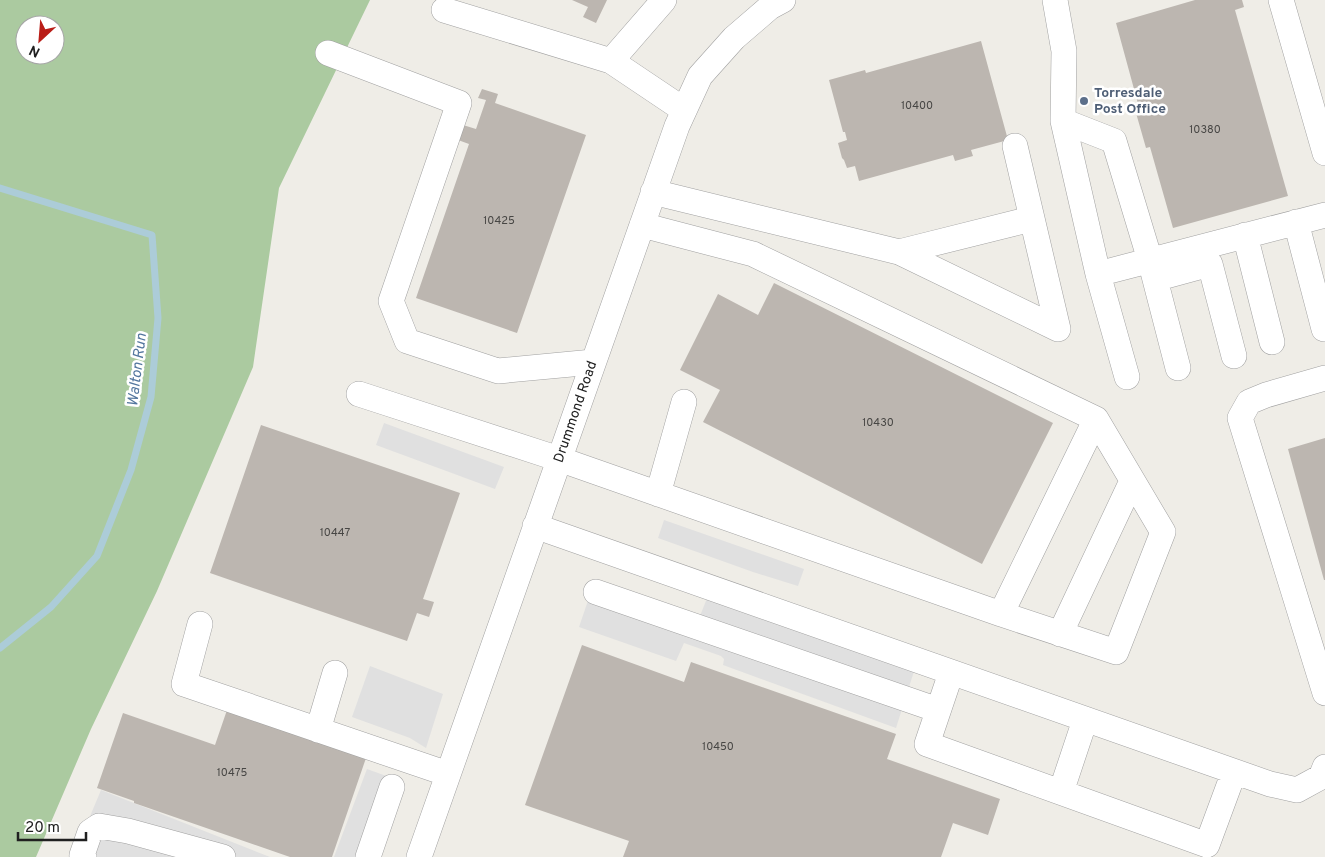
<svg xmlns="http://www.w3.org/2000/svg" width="1325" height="857" font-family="Overpass,sans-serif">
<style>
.forest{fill:#abcaa0;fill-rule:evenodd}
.parking{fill:#e0e0e0}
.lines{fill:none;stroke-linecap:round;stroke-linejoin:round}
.stream{stroke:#acccd8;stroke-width:7}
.building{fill:#bcb6b0}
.minor-casing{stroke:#a1a1a1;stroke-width:26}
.minor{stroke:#fff;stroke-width:25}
.service-dot{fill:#5c6f8a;stroke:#fff;stroke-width:2}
.labels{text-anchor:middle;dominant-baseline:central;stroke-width:5;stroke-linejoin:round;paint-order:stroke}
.number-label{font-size:11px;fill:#474644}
.service-label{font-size:14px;font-weight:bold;fill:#4e5e75;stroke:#fff;text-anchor:start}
.street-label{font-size:14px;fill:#202020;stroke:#fff}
.water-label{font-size:15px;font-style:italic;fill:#53769e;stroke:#fff}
</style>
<rect width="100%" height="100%" fill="#efede7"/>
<path class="forest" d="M 0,0 L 370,0 L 279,188 L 253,367 L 157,591 L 91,729 L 36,857 L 0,857 ZM 25,25 L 55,25 L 55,55 L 25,55 Z"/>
<path class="parking" d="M 384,423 L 504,467 L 495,489 L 376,445 Z
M 664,520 L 804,569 L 798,586 L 753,572 L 658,538 Z
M 594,583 L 700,616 L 709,593 L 916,665 L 896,728 L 723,665 L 724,659 L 721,656 L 684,643 L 676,661 L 579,627 Z
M 370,666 L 443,694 L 426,748 L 410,738 L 352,717 Z
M 367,769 L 403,782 L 377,857 L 334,857 Z
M 101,790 L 270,857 L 73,857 Z"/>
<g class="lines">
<path class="stream" d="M 0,188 L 152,235 L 158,318 L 151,397 L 131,470 L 97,556 L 51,607 L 0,648"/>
</g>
<path class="building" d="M 572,0 L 607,0 L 596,23 L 583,17 L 588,7 Z
M 1195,0 L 1242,0 L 1244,7 L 1235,10 L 1288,196 L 1173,228 L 1150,147 L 1146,148 L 1136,113 L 1140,111 L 1116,23 Z
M 981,41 L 1008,140 L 971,150 L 973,156 L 955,161 L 953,155 L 859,181 L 855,166 L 847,168 L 844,160 L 842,158 L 838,143 L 847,140 L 845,132 L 843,132 L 829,80 L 865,70 L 866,73 Z
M 482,89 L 498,94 L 495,103 L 586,135 L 517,333 L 416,298 L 469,144 L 458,140 L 463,125 L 476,129 L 486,100 L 478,98 Z
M 774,283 L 1053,423 L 982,564 L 703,422 L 720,390 L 680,370 L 718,294 L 758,315 Z
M 261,425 L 460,493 L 423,599 L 434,602 L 429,617 L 417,613 L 407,641 L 210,573 Z
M 1325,438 L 1325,580 L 1324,580 L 1288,449 Z
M 582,645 L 684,682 L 691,662 L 896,734 L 887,759 L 1000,799 L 988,835 L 953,823 L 941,857 L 623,857 L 629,841 L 525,805 Z
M 227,710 L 366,758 L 332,857 L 290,857 L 134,803 L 134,801 L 97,788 L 123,713 L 215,745 Z"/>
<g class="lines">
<defs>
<path id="minor" d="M 1055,0 L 1064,51 L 1063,121 L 1098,274 L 1325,215
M 1281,0 L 1325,153
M 444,10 L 611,61 L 684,110
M 328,53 L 459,103 L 391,301 L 407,341 L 498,371 L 593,362
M 611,61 L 664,0
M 1063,121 L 1114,141 L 1150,260 L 1178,368
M 653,192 L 899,252 L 1058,329 L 1015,146
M 1296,222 L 1324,329
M 1245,235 L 1272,342
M 899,252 L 1031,219
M 1098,274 L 1127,377
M 1155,279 L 1210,264 L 1234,356
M 1325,378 L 1266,395 L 1249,402 L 1240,418 L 1325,693
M 359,394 L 559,459 L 1001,614 L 1096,419 L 753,254 L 642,225
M 658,494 L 684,402
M 535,526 L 1270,784 L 1297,790 L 1321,777 L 1325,767
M 596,592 L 938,710
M 1001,614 L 1116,652 L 1163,532 L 1096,419
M 200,624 L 184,684 L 448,774
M 1060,634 L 1132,481
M 951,673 L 927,744 L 1207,845 L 1234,772
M 318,730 L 335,673
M 1061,792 L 1085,720
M 84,857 L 82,855 L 90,832 L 99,826 L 128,831 L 223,857
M 368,857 L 392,787
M 419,857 L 677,126 L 700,76 L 734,38 L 770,7 L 783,0"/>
</defs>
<use href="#minor" class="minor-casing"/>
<use href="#minor" class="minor"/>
</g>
<circle class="service-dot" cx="1084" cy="101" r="5"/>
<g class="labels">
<g class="number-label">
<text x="917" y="106">10400</text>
<text x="1205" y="130">10380</text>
<text x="499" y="221">10425</text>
<text x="878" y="423">10430</text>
<text x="335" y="533">10447</text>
<text x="718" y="747">10450</text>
<text x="232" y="773">10475</text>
</g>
<g class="service-label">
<text x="1094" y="93">Torresdale<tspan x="1094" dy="16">Post Office</tspan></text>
</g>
<g class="street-label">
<text transform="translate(576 412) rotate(-71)">Drummond Road</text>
</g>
<g class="water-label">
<text transform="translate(138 370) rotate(-83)">Walton Run</text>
</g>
</g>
<g transform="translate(40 40) rotate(206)"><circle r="24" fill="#ffffff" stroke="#a6a6a6"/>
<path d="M0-4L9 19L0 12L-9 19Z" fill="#b91d17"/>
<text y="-8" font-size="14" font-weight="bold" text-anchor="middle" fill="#202020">N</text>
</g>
<path d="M18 832v8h68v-8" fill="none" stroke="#202020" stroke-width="2.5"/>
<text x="25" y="832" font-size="15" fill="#202020" stroke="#ffffff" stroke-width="4" paint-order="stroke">20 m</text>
</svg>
